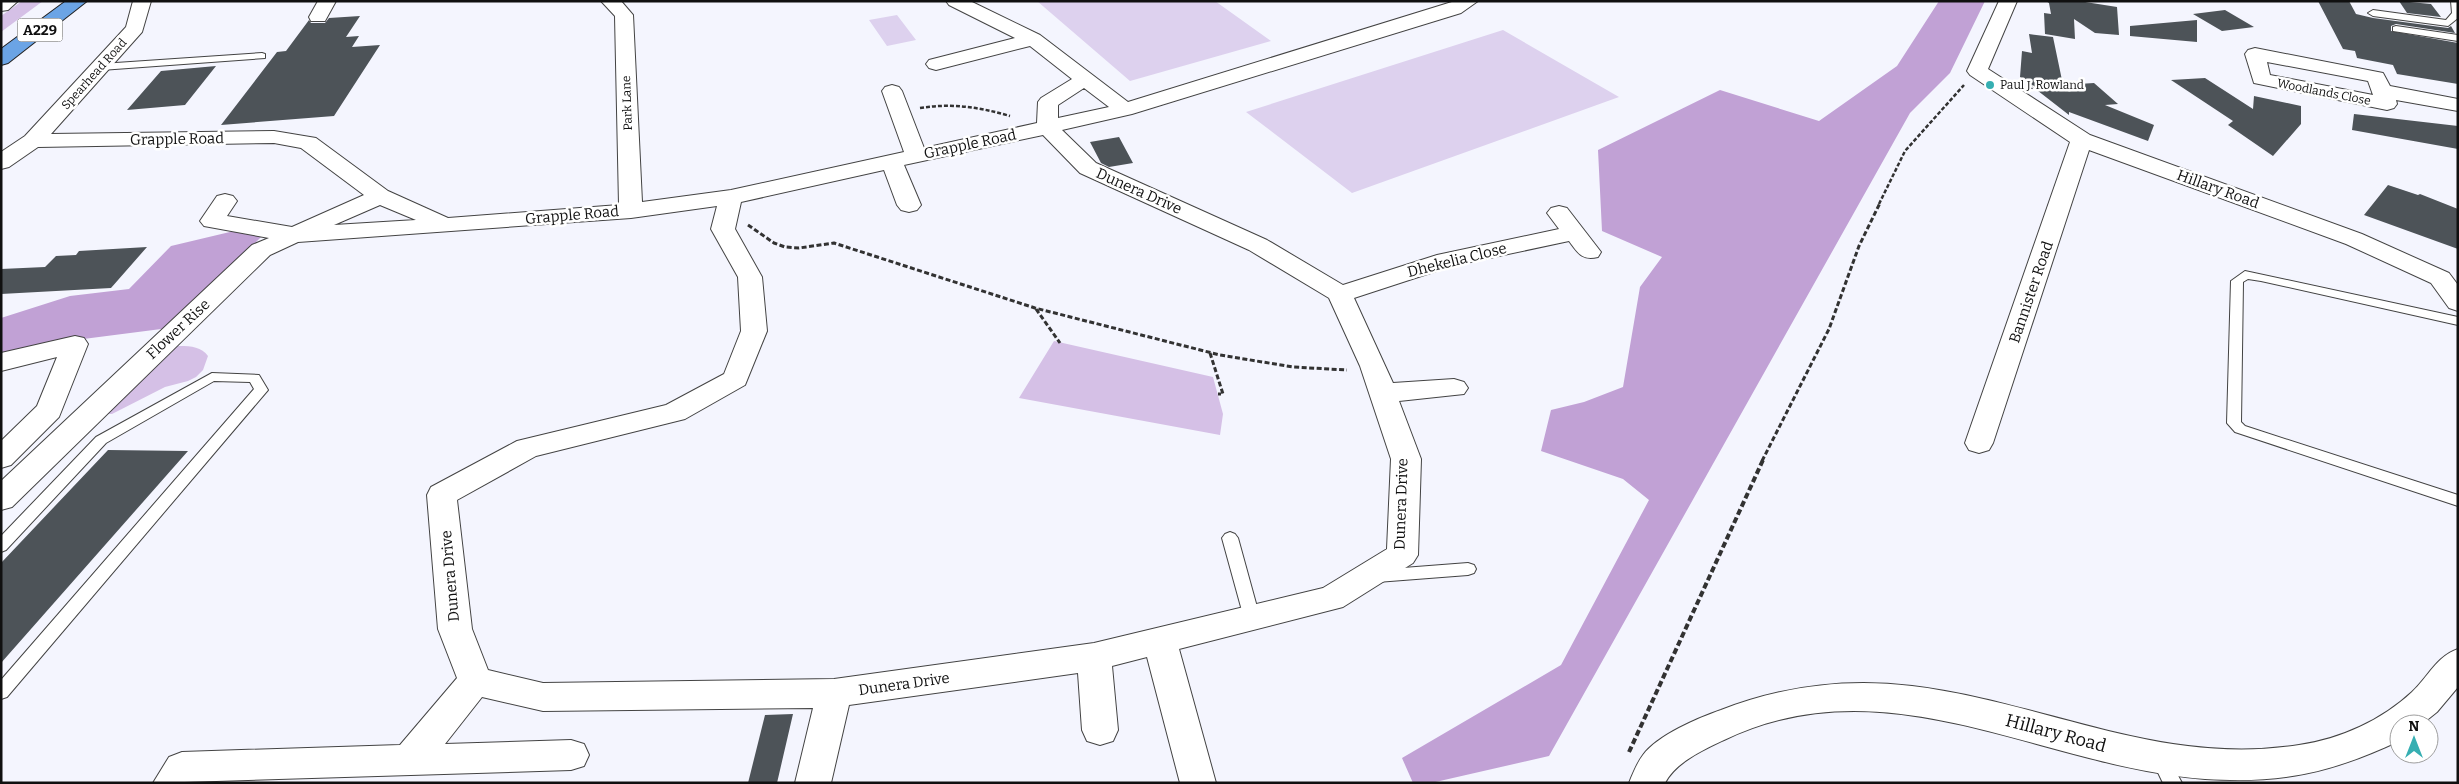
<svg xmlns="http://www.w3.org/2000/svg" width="2459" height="784" font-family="Bitter,serif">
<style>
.green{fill:#d5c0e6}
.forest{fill:#c1a1d5}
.pitch{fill:#ddd1ee}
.building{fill:#4d5358}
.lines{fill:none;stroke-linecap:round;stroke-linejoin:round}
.lane-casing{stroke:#434343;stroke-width:2}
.street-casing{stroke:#434343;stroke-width:2}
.highway-casing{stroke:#212121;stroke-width:2}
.path-far2{stroke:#323232;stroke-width:2.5;stroke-dasharray:4 2;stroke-linecap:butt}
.path-far1{stroke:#323232;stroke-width:3;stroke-dasharray:5 2.5;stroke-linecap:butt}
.path{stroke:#323232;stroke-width:4;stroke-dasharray:6 3;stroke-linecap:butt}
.lane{fill:#fff;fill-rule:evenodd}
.street{fill:#fff;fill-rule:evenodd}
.highway{fill:#6ba4e5;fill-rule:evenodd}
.poi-dot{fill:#36afb2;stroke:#fff;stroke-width:2}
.labels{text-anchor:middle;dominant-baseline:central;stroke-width:5;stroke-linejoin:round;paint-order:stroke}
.far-street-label{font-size:12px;fill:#101010;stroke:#fff}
.far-poi-label{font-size:12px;fill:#101010;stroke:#fff;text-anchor:start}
.shield{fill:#fff;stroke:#585858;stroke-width:1}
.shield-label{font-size:14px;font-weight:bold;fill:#101010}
.street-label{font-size:15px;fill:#101010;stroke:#fff}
.near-street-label{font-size:18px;fill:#101010;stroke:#fff}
</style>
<rect width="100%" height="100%" fill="#f4f5fe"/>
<path class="green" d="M 22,1 L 43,1 L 1,32 L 1,16 Z
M 1054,341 L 1213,377 L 1223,414 L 1220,435 L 1019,398 Z
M 170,346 C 183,346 200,344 208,356 L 203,370 L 196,377 L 188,381 L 165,387 L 112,414 L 103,414 Z"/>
<path class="forest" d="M 1939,1 L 1985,1 L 1950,73 L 1910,113 L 1549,756 L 1431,783 L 1413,783 L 1402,758 L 1561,665 L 1649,500 L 1623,479 L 1541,451 L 1551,410 L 1584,402 L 1623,387 L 1640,287 L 1662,257 L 1602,231 L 1598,150 L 1720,90 L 1819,121 L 1897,66 Z
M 234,231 L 261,237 L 169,328 L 60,342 L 1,357 L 1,318 L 70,296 L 129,289 L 171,246 Z"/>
<path class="pitch" d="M 1037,1 L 1215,1 L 1271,41 L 1130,81 Z
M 897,15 L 916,40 L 887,46 L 869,20 Z
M 1503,30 L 1619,97 L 1352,193 L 1246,112 Z"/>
<path class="building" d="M 2046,1 L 2079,1 L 2117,7 L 2119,35 L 2095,33 L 2074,19 L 2075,39 L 2045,34 L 2044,13 L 2051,14 L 2049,3 Z
M 2318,1 L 2349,1 L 2356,14 L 2373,18 L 2448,28 L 2451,26 L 2455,33 L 2396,24 L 2391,26 L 2391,31 L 2458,43 L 2458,84 L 2397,74 L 2393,65 L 2357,58 L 2355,51 L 2343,49 Z
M 2399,1 L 2431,4 L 2441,17 L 2407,13 Z
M 2225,10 L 2254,27 L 2222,31 L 2193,14 Z
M 360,16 L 346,37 L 359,36 L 352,47 L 380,45 L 334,116 L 221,125 L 277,52 L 286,51 L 309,20 L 311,23 L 325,23 L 329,18 Z
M 2197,20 L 2197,42 L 2130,36 L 2130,26 Z
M 2029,34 L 2053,37 L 2063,85 L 2094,83 L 2118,104 L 2105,105 L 2154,125 L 2148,141 L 2069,112 L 2069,115 L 2020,77 L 2022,51 L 2032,53 Z
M 216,66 L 185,105 L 127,110 L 161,71 Z
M 2205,78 L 2253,109 L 2254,96 L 2301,106 L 2301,124 L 2273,156 L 2228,125 L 2233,121 L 2171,80 Z
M 2354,114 L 2458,126 L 2458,149 L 2352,130 Z
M 1119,137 L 1133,163 L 1109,167 L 1101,163 L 1090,142 Z
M 2388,185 L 2418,195 L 2420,194 L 2458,209 L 2458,249 L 2364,215 Z
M 147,247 L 111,288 L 1,294 L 1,269 L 45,267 L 56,256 L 76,255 L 79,251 Z
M 108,450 L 188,451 L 1,663 L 1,563 Z
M 793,714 L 777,783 L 748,783 L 765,715 Z"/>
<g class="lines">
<defs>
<path id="lane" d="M 2451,1 L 2458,1 L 2458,18 L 2448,26 L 2373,16 L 2368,13 L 2373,10 L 2446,20 L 2452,13 Z
M 2396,26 L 2458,35 L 2458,41 L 2393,31 L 2393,27 Z
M 262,53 L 265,54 L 265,58 L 101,70 L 96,67 L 101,64 Z
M 2245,271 L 2458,317 L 2458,325 L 2261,281 L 2248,279 L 2243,282 L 2241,422 L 2245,426 L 2458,495 L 2458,506 L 2235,432 L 2227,423 L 2231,281 Z
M 212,373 L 259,375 L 268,390 L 7,697 L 1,699 L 1,680 L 254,389 L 250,382 L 214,381 L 106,443 L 6,550 L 1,552 L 1,536 L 96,437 Z
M 1230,532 L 1235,534 L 1238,538 L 1260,618 L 1258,623 L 1252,624 L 1246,623 L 1244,618 L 1222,538 L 1225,534 Z
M 1468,563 L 1474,565 L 1476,569 L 1474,573 L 1468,575 L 1377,582 L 1371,580 L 1369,576 L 1371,572 L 1377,570 Z
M 2160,750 L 2166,753 L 2182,783 L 2163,783 L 2151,758 L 2154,753 Z"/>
<path id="street" d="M 1,1 L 18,1 L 8,10 L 1,11 Z
M 133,1 L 151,1 L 142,32 L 51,134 L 274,131 L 316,138 L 388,191 L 448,218 L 619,205 L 615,16 L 601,1 L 621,1 L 633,15 L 642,202 L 731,190 L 904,152 L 882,91 L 885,87 L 892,85 L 899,87 L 902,91 L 924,148 L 1037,123 L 1038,102 L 1041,98 L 1072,79 L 1030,46 L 936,70 L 929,68 L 926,64 L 929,60 L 1015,38 L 949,5 L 946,1 L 970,1 L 1040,35 L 1128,102 L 1455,1 L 1478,1 L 1461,13 L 1132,114 L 1062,130 L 1096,163 L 1267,240 L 1343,285 L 1437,255 L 1559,229 L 1547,213 L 1551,208 L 1559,206 L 1567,208 L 1601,252 L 1598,257 C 1582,261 1578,253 1569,241 L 1452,266 L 1354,298 L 1393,383 L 1454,379 L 1464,382 L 1468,388 L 1464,394 L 1399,401 L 1421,459 L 1418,555 L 1413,563 L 1343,607 L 1179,649 L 1216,783 L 1180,783 L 1147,657 L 1112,666 L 1118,730 L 1113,741 L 1100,745 L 1087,741 L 1082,730 L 1078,673 L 849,705 L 831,783 L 795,783 L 813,708 L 543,711 L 482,697 L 445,744 L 571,740 L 584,744 L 589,755 L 584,766 L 571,770 L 153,783 L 169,757 L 182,752 L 400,745 L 457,678 L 438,629 L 427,495 L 431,487 L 517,441 L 666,405 L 724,374 L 741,331 L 738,277 L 711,229 L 717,206 L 631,218 L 298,242 L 270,255 L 12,507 L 1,510 L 1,481 L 252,245 L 269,238 L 204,226 L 200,221 L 217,196 L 225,194 L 233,196 L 237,201 L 227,216 L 292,227 L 364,195 L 301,148 L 274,143 L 38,147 L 9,167 L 1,169 L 1,152 L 25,136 L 126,27 ZM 1084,88 L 1109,107 L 1058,118 L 1058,105 ZM 1043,135 L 1080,173 L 1249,250 L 1329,298 L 1360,366 L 1391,459 L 1387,549 L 1323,588 L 1094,643 L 834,679 L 543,683 L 488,670 L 472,629 L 457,500 L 536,456 L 685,419 L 745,385 L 767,331 L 762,277 L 735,229 L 741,202 L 884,170 L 897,205 L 901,210 L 909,212 L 917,210 L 921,205 L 904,165 ZM 380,205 L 416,220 L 334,225 Z
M 318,1 L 336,1 L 325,21 L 311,21 L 309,17 Z
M 1999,1 L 2017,1 L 1988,69 L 2090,135 L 2362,234 L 2449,273 L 2458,285 L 2458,311 L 2449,308 L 2431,283 L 2346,244 L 2089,150 L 1993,443 L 1989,450 L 1979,453 L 1969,450 L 1965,443 L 2070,142 L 1970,75 L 1967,71 Z
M 2255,48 L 2383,73 L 2390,86 L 2458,99 L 2458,111 L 2396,100 L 2397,104 L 2394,108 L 2387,110 L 2254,83 L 2245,54 L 2248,50 ZM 2267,62 L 2368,81 L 2373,95 L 2270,75 Z
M 75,336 L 84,338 L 88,344 L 59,417 L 11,465 L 1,468 L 1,441 L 37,406 L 57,357 L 1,371 L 1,353 Z
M 2458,649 L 2458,687 L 2437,712 L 2422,724 L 2399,724 L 2399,741 C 2331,773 2281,784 2205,779 C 2042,767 1887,661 1724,740 C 1703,750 1676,762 1665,783 L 1629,783 C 1633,773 1637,763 1643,755 C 1658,735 1698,718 1721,710 C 1783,686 1846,678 1912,686 C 2045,702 2161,767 2299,745 C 2341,739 2382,720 2412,692 C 2428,677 2437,656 2458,649 Z"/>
<path id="highway" d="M 66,1 L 87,1 L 8,63 L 1,65 L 1,49 Z"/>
</defs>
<use href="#lane" class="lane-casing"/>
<use href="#street" class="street-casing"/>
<use href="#highway" class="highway-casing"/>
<path class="path-far2" d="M 920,108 C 952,103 979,107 1010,116
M 1879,204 L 1905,151 L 1964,85"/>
<path class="path-far1" d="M 748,225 L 774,243 L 785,247 L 799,248 L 834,243 L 1035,308 L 1220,355 L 1293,367 L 1347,370
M 1036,309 L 1060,343
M 1210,353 L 1223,394 L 1218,394
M 1762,461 L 1829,329 L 1859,246 L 1880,203"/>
<path class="path" d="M 1629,752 L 1763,460"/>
<use href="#lane" class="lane"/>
<use href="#street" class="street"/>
<use href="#highway" class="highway"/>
</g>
<circle class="poi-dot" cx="1990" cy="85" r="5"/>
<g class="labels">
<g class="far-street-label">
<text transform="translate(94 74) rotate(-48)">Spearhead Road</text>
<text transform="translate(2324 92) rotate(11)">Woodlands Close</text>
<text transform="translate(627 103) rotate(-92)">Park Lane</text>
</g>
<g class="far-poi-label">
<text x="2000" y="85">Paul J. Rowland</text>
</g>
<rect class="shield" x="17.5" y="18.5" width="45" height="23" rx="4"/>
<g class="shield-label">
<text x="40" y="30">A229</text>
</g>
<g class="street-label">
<text transform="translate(177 139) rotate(-1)">Grapple Road</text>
<text transform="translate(970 144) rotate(-12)">Grapple Road</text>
<text transform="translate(2218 189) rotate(20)">Hillary Road</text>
<text transform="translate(1139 191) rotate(24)">Dunera Drive</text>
<text transform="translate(572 215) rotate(-5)">Grapple Road</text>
<text transform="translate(1457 260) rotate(-14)">Dhekelia Close</text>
<text transform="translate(2031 292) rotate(-71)">Bannister Road</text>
<text transform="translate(178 329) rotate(-43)">Flower Rise</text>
<text transform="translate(1401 504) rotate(-88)">Dunera Drive</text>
<text transform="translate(450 576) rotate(-95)">Dunera Drive</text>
<text transform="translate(904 684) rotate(-8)">Dunera Drive</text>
</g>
<g class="near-street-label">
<text transform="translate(2056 733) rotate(15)">Hillary Road</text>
</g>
</g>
<rect width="2459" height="784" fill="none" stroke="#101010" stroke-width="5"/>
<g transform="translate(2414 739)"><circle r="24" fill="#ffffff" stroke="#9f9f9f"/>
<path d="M0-4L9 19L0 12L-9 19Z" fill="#36afb2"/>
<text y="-8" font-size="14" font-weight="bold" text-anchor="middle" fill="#101010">N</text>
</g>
</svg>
